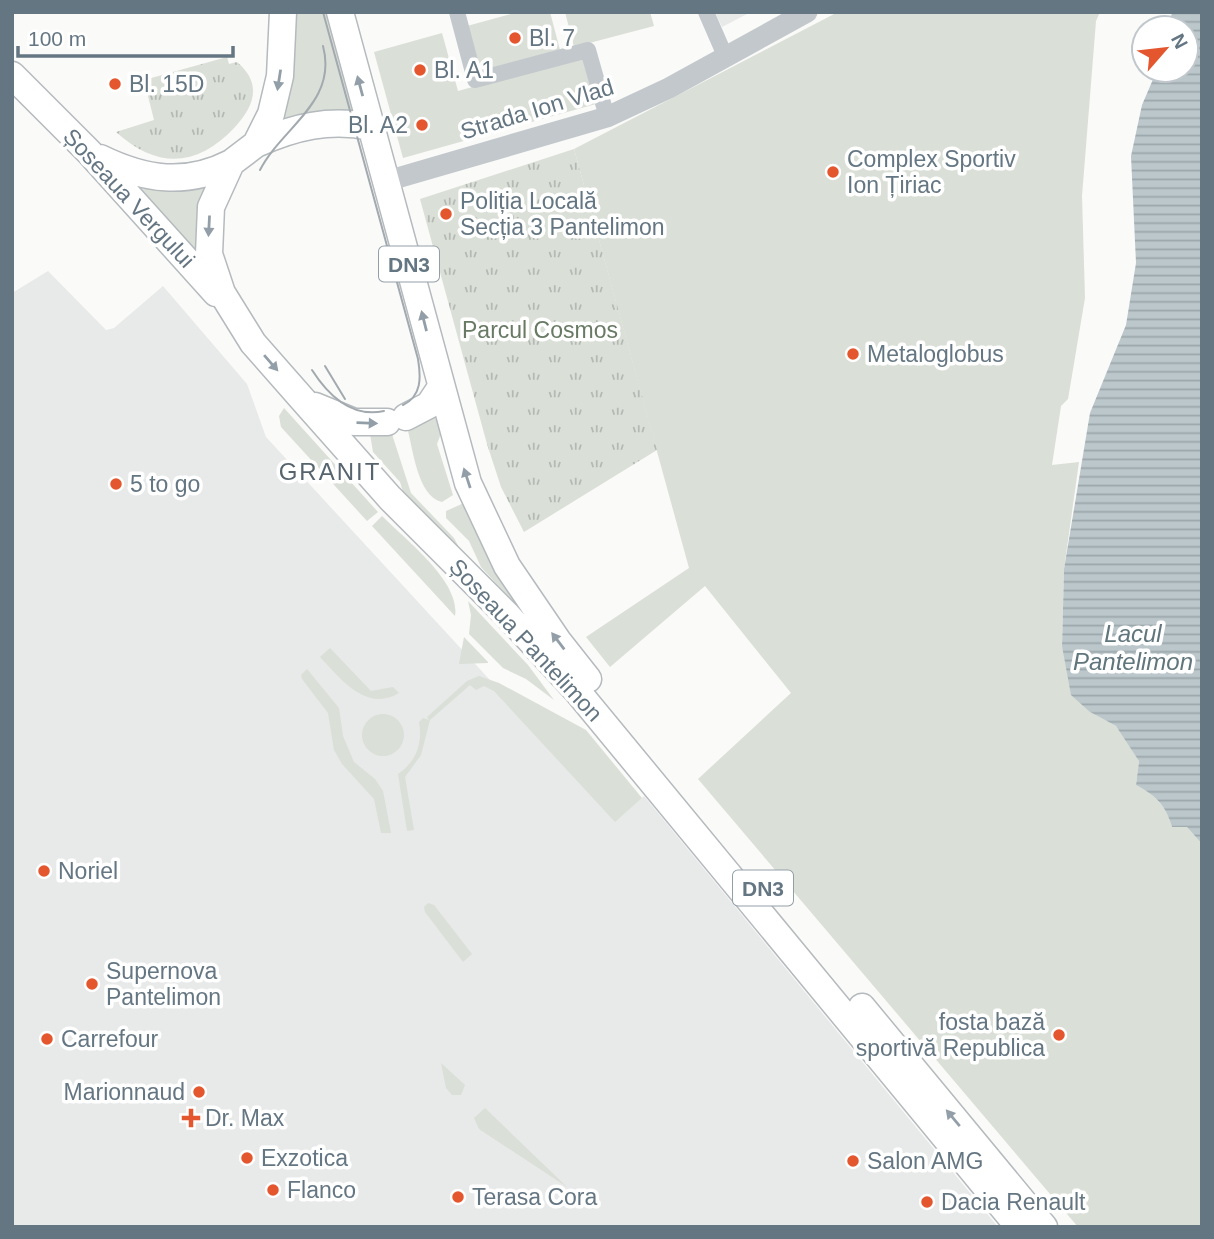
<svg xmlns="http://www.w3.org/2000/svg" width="1214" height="1239" font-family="Arial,sans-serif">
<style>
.built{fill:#e8e9e9}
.green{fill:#dadfd7}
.park{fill:url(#park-tufts)}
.water{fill:url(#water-rules)}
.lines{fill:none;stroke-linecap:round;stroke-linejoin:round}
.primary-casing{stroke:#b5babe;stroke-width:29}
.minor{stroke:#c3c8cc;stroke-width:16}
.tertiary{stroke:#c3c8cc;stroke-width:21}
.primary{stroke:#fff;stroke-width:26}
.tram{stroke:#a2aab0;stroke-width:2}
.oneway{fill:#939fa8}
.poi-dot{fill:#e4572e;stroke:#fff;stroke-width:2.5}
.labels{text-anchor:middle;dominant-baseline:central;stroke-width:7;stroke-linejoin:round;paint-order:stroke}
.shield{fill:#fff;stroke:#939fa8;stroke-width:2}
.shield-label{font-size:21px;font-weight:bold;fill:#657683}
.poi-label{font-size:23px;fill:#657683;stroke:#fff;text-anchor:start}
.street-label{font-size:23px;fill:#657683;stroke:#fff}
.park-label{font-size:23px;fill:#687a64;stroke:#fff}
.neighbourhood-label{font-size:24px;letter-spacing:2px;fill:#57646e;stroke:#fff}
.water-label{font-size:24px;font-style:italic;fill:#60757c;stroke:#fff}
</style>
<defs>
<pattern id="park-tufts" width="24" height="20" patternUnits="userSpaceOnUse" patternTransform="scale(1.75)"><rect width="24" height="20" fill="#dadfd7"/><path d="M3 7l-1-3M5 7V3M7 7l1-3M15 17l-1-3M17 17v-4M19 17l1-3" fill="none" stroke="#b4b9b4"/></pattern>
<pattern id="water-rules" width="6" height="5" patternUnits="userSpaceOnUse" patternTransform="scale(1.75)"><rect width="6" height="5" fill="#bbc7cb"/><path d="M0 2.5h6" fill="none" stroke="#9ca6aa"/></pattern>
</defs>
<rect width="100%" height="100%" fill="#fafaf8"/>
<path class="built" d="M 715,12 L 751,12 L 722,27 Z
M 48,271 L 106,330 L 114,328 L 163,286 L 247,384 L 266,437 L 618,819 L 644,796 L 998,1227 L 12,1227 L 12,293 Z"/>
<path class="green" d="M 290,12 L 329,12 L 364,113 L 326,110 L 275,124 Z
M 518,12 L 550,12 L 560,50 L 479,71 L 467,26 Z
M 565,12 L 650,12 L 654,26 L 574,47 Z
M 838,12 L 1100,12 L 1096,21 L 1082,196 L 1085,298 L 1068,399 L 1061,406 L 1052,465 L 1079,462 L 1064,569 L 1062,646 L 1090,712 L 1116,726 L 1132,746 L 1139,761 L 1136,785 C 1156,796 1165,804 1172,827 L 1187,827 L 1202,844 L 1202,1227 L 1078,1227 L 698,779 L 791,693 L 705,586 L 610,667 L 586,637 L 689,568 L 574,149 Z
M 442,33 L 458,91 L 583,56 L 596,104 L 403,158 L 374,52 Z
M 209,183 L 199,210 L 197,254 L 133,184 Z
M 284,408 L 378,512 L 367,521 L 281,427 L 279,416 Z
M 436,412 L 442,431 L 437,444 L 453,495 L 442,502 C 417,496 413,448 407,427 Z
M 390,428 L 411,493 L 454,538 L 461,551 L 404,495 L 400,482 L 373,452 L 370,434 Z
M 464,503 L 529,619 L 481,567 L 469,541 L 446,518 L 446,511 Z
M 382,516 C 405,539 461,582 455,616 L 372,526 Z
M 468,601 L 528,665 L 554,700 L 526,679 L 503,668 L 469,634 L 471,615 Z
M 464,637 L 488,662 L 488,663 L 459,664 Z
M 330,648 L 371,691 L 393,687 L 399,693 C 366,713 340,678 320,657 Z
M 307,669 L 339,708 L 343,736 L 354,762 L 375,779 L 383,791 L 391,833 L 381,833 L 374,799 L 342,764 L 334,750 L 328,713 L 302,679 L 301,675 Z
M 479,676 L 499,683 L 586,730 L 642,798 L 615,822 L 494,691 L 484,686 L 476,690 L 470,685 L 430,720 L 421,755 L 405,777 L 414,830 L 407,831 L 398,774 C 416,762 423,743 419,722 L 423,718 L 429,720 L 427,717 L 467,681 Z
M362 735a21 21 0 1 1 42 0a21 21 0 1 1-42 0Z
M 428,903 L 434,905 L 472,954 L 463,962 L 425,912 L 424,907 Z
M 441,1063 L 465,1085 L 461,1095 L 452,1095 L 446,1088 Z
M 485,1108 L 567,1187 L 479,1129 L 474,1118 Z"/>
<path class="park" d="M 227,57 L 229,64 L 237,62 C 262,83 255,105 235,127 C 198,167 158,170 116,132 L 154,120 L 144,80 Z
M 574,149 L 657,450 L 524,532 L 501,487 L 487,444 L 420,199 Z"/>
<path class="water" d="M 1172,12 L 1202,12 L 1202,844 L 1187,827 L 1172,827 C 1165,804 1156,796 1136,785 L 1139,761 L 1116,726 L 1090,712 L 1071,695 L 1062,646 L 1064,569 L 1090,413 L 1126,325 L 1136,263 L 1131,156 L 1142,105 L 1157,70 L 1186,70 L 1186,28 L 1169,28 Z"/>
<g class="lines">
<defs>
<path id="primary" d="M 283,12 L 280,76 L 271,114 L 256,144 L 231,163 L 211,207 L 209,254 L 222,293 L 253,343 L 304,401 L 390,498 L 508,616 L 577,691 L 1019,1227
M 340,12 L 468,483 L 507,566 L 558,641 L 588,679
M 12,75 L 89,152 L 216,293
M 256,144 C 294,127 330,118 371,127
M 100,158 C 145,180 186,186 231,163
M 315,406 L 354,422 L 387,422
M 406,417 L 429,405 L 441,387
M 862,1007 L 1044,1227"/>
</defs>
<use href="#primary" class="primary-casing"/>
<path class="minor" d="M 457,12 L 475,80 L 588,50 L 607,117
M 706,12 L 726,58"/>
<path class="tertiary" d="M 387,181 L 607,117 L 669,88 L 807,12"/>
<use href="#primary" class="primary"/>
<path class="tram" d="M 323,12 L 418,359 C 421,377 422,396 403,405
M 260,170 C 282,127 338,102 323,46
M 325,366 L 345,399
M 312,370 C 328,395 352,418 384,411"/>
</g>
<defs><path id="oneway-solid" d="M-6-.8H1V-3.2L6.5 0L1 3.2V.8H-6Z" transform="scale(1.75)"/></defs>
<g class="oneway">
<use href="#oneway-solid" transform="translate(279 80) rotate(99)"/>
<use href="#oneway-solid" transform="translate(360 86) rotate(-105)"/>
<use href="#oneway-solid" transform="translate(209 226) rotate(93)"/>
<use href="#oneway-solid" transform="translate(424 321) rotate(-104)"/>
<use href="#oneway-solid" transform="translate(271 363) rotate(49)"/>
<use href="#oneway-solid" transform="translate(367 423) rotate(2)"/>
<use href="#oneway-solid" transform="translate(467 478) rotate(-108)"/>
<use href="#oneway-solid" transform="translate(558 641) rotate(-127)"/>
<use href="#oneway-solid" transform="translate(953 1118) rotate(-130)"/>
</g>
<g class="poi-dot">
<circle cx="515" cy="38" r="7"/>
<circle cx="420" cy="70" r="7"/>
<circle cx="115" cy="84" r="7"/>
<circle cx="422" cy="125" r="7"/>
<circle cx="833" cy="172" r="7"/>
<circle cx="446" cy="214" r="7"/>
<circle cx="853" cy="354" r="7"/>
<circle cx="116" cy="484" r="7"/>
<circle cx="44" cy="871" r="7"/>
<circle cx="92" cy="984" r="7"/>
<circle cx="1059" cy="1035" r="7"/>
<circle cx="47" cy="1039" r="7"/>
<circle cx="199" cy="1092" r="7"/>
<path d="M187.5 1107.5h7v7h7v7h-7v7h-7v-7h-7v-7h7z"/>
<circle cx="247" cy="1158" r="7"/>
<circle cx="853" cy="1161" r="7"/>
<circle cx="273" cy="1190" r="7"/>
<circle cx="458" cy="1197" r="7"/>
<circle cx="927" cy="1202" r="7"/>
</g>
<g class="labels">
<g class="shield">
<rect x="379" y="246.5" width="60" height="35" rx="5"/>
<rect x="733" y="870.5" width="60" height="35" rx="5"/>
</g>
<g class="shield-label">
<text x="409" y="264">DN3</text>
<text x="763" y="888">DN3</text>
</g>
<g class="poi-label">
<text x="529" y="38">Bl. 7</text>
<text x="434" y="70">Bl. A1</text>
<text x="129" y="84">Bl. 15D</text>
<text x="408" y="125" text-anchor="end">Bl. A2</text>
<text x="847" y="159">Complex Sportiv<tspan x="847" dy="26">Ion Țiriac</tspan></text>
<text x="460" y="201">Poliția Locală<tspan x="460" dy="26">Secția 3 Pantelimon</tspan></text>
<text x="867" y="354">Metaloglobus</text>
<text x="130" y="484">5 to go</text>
<text x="58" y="871">Noriel</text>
<text x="106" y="971">Supernova<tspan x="106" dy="26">Pantelimon</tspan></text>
<text x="1045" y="1022" text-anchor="end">fosta bază<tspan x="1045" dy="26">sportivă Republica</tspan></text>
<text x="61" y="1039">Carrefour</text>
<text x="185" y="1092" text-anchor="end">Marionnaud</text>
<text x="205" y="1118">Dr. Max</text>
<text x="261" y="1158">Exzotica</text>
<text x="867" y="1161">Salon AMG</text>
<text x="287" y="1190">Flanco</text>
<text x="472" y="1197">Terasa Cora</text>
<text x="941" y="1202">Dacia Renault</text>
</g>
<g class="street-label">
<text transform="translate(537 109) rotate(-17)">Strada Ion Vlad</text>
<text transform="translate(129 198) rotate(47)">Șoseaua Vergului</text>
<text transform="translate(526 640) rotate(47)">Șoseaua Pantelimon</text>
</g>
<g class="park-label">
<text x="540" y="330">Parcul Cosmos</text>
</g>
<g class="neighbourhood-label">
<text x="330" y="471">GRANIT</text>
</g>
<g class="water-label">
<text x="1133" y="633">Lacul<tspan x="1133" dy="28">Pantelimon</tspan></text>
</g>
</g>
<rect width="1214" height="1239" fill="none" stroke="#657683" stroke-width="28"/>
<g transform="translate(1165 49) rotate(62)"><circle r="33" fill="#ffffff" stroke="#c1c8cd" stroke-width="2"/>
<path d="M0-5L12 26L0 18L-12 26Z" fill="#e4572e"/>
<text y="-10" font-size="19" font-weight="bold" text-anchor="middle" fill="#657683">N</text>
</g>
<path d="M18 46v10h215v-10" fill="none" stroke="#657683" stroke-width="3.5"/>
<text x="28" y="46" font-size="21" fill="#657683" stroke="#ffffff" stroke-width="5" paint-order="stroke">100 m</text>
</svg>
